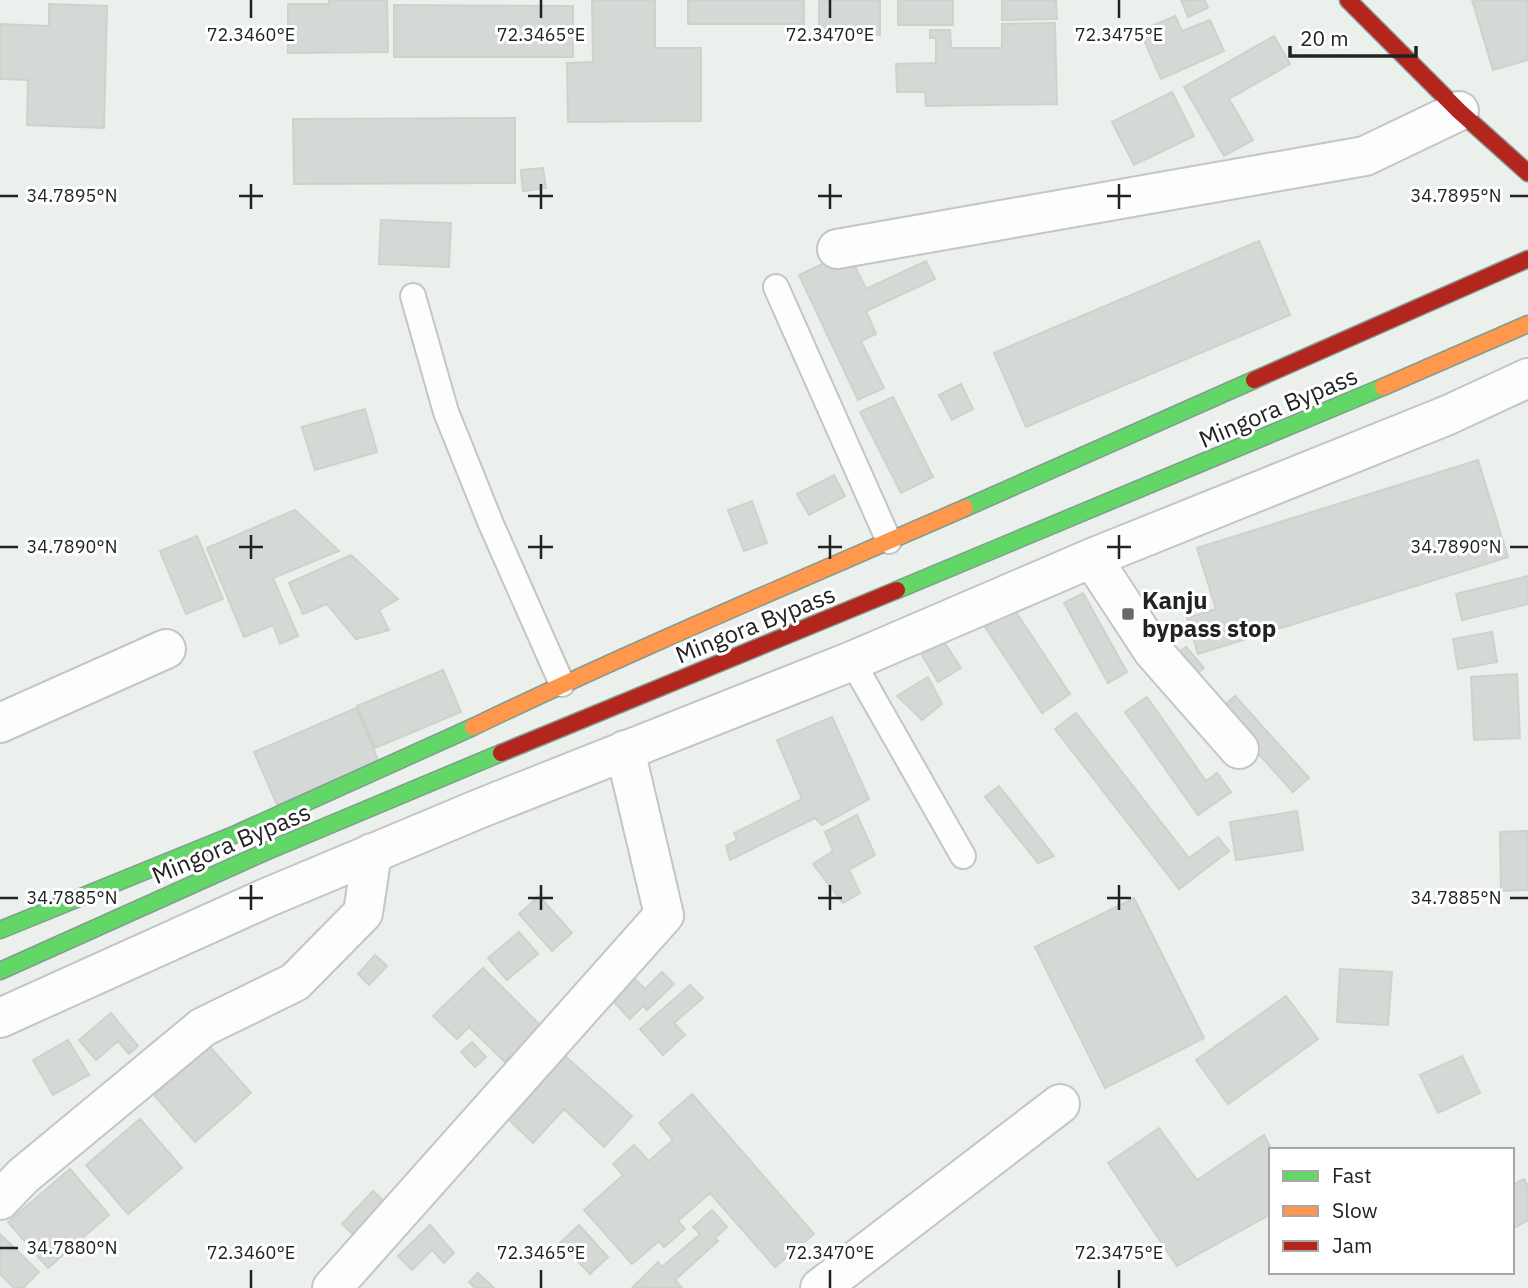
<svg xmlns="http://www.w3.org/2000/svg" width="1528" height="1288" font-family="'IBM Plex Sans',sans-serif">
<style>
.building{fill:#d4d9d5;stroke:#ccd3cd;stroke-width:2}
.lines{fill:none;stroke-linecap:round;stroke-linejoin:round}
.lane-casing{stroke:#c3c6c4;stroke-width:28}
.street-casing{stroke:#c3c6c4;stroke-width:42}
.fast-casing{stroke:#829b92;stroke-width:19}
.slow-casing{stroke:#829b92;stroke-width:19}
.jam-casing{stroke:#829b92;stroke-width:19}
.lane{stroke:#fcfdfc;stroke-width:24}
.street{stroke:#fcfdfc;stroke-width:38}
.fast{stroke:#63d668;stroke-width:16}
.slow{stroke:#ff974d;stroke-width:16}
.jam{stroke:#b3261e;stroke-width:16}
.ticks{fill:none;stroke:#222;stroke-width:2.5}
.poi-dot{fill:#686a69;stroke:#fff;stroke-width:2.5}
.labels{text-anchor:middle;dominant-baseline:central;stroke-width:6;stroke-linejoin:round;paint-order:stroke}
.street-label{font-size:24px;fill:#222;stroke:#fff}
.poi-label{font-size:24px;font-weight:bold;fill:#222;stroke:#fff;text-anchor:start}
.ticks-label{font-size:18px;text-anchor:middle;fill:#222;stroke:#fff;stroke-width:6;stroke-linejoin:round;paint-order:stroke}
</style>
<rect width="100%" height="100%" fill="#ebf0ec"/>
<path class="building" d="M 329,0 L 387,0 L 388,52 L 288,53 L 288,4 L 329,4 Z
M 592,0 L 655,0 L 655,48 L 701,48 L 701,121 L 568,122 L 567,63 L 593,62 Z
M 688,0 L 804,0 L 804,24 L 688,24 Z
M 819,0 L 880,0 L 880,35 L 819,36 Z
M 898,0 L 953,0 L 953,25 L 898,25 Z
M 1002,0 L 1056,0 L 1057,19 L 1002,20 Z
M 1181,0 L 1205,0 L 1208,8 L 1188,17 Z
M 1472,0 L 1528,0 L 1528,60 L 1493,70 Z
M 49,4 L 107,6 L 104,128 L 27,125 L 28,80 L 0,79 L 0,24 L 49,26 Z
M 394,5 L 573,6 L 573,57 L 394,57 Z
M 1175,16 L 1182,31 L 1210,20 L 1224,51 L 1161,79 L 1140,31 Z
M 1055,23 L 1057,104 L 926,106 L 925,92 L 897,92 L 896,64 L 936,63 L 936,38 L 930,38 L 930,30 L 950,30 L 951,48 L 1002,48 L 1002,24 Z
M 1274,36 L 1290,64 L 1229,99 L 1253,140 L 1224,156 L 1184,87 Z
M 1172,92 L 1194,136 L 1134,165 L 1112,122 Z
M 515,118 L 515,183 L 294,184 L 293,119 Z
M 543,168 L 546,188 L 523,191 L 521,170 Z
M 381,220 L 451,223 L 449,267 L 379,264 Z
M 1259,241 L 1290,315 L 1026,427 L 994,353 Z
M 848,252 L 866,289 L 926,261 L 935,279 L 866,311 L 876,334 L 861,341 L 884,388 L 858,400 L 799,275 Z
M 961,384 L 973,409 L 952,420 L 939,395 Z
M 893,397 L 933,477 L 901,493 L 860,412 Z
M 365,409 L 377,452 L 315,470 L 302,427 Z
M 1478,460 L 1508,557 L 1198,654 L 1187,618 L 1216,609 L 1197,548 Z
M 834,475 L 845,496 L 809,515 L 797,494 Z
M 752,501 L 767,543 L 744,551 L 728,510 Z
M 295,510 L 339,551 L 273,578 L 298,636 L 280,644 L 273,625 L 244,637 L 207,548 Z
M 197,536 L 223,599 L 186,614 L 160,551 Z
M 351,555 L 398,599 L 379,610 L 389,630 L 356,639 L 327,604 L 303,614 L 289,583 Z
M 1528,576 L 1528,604 L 1462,620 L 1456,594 Z
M 1083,593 L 1127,672 L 1108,683 L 1064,603 Z
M 1014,609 L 1070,694 L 1042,713 L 985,627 Z
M 1492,632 L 1497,662 L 1458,669 L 1453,639 Z
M 944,642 L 961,668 L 938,682 L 922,655 Z
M 1186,647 L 1204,668 L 1189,679 L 1172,656 Z
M 443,670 L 461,712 L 375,748 L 357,706 Z
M 1517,674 L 1520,738 L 1474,740 L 1471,677 Z
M 928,677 L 942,704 L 922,720 L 897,696 Z
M 1235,696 L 1309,778 L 1293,792 L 1219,710 Z
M 1147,697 L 1206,781 L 1217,773 L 1231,792 L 1198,815 L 1125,712 Z
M 356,708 L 379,762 L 277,805 L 254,752 Z
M 1076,713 L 1189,858 L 1218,837 L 1229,851 L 1179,889 L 1055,729 Z
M 832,717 L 869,799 L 822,825 L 815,818 L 730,860 L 726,846 L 737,840 L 734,833 L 802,799 L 777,740 Z
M 999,786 L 1054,856 L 1038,863 L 985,797 Z
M 1297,811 L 1303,850 L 1236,860 L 1230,822 Z
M 857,815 L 875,855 L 849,870 L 860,893 L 843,903 L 813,864 L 833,851 L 825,832 Z
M 1528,831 L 1528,890 L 1501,891 L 1500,832 Z
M 539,896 L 572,933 L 552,951 L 519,914 Z
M 1134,898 L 1204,1038 L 1105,1088 L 1035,947 Z
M 519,932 L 538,954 L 507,980 L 488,958 Z
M 375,955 L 387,966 L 369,985 L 358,974 Z
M 483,968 L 541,1026 L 505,1062 L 469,1027 L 457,1039 L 433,1016 Z
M 1340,969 L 1392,972 L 1388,1025 L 1337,1022 Z
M 662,972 L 674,984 L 647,1010 L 643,1006 L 630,1019 L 611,999 L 634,978 L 645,989 Z
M 690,985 L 703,998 L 674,1023 L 685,1035 L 663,1055 L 640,1029 Z
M 1286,996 L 1318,1039 L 1228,1104 L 1196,1060 Z
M 111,1013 L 138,1046 L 129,1054 L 118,1041 L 96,1060 L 79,1040 Z
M 68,1040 L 89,1075 L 53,1095 L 33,1060 Z
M 472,1042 L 486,1057 L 475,1067 L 461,1052 Z
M 210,1047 L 251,1093 L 195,1142 L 154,1095 Z
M 564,1055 L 632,1116 L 604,1147 L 564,1109 L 533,1143 L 506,1117 Z
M 1462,1056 L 1480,1093 L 1438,1113 L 1420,1075 Z
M 692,1094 L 814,1234 L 775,1267 L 710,1193 L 678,1221 L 685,1229 L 664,1247 L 659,1241 L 632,1264 L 584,1210 L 623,1175 L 613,1164 L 634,1145 L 649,1161 L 673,1140 L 659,1123 Z
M 140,1119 L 182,1168 L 128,1214 L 86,1165 Z
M 1159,1128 L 1197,1180 L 1264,1135 L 1272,1150 L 1271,1214 L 1177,1266 L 1108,1163 Z
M 70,1169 L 109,1215 L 48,1268 L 8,1222 Z
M 1524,1179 L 1528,1186 L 1528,1220 L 1512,1229 L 1512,1185 Z
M 373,1191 L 390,1207 L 360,1241 L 342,1224 Z
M 712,1210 L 727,1227 L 715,1238 L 718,1241 L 675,1280 L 682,1288 L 632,1288 L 658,1262 L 662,1267 L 700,1234 L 693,1227 Z
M 430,1225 L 454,1253 L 444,1263 L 432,1250 L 412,1270 L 398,1256 Z
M 579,1225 L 608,1257 L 590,1274 L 560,1243 Z
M 0,1234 L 39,1272 L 23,1288 L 14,1288 L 0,1274 Z
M 478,1273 L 494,1288 L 475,1288 L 469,1282 Z"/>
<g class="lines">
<defs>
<path id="lane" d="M 776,287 L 889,541
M 413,296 L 446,412 L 491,524 L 562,684
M 852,661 L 963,856"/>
<path id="street" d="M 837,249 L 1365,156 L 1459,111
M 1092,558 L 1153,651 L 1239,749
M 0,723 L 166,649
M 0,1018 L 266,898 L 481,808 L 852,661 L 1092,558 L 1448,415 L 1528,378
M 0,1200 L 23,1176 L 203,1027 L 295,982 L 363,913 L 372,853
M 332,1288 L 664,915 L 625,750
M 820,1288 L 1060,1104"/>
<path id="fast" d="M 965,508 L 1254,380
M 897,590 L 1383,387
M 0,930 L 236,834 L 473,727
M 0,971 L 265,852 L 501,753"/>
<path id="slow" d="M 1383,387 L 1528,324
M 473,727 C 635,649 800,580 965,508"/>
<path id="jam" d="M 1348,0 L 1459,111 L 1528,173
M 1254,380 L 1528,259
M 501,753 L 897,590"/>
</defs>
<use href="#lane" class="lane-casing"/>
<use href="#street" class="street-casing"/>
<use href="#fast" class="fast-casing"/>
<use href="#slow" class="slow-casing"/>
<use href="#jam" class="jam-casing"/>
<use href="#lane" class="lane"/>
<use href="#street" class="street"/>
<use href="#fast" class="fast"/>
<use href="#slow" class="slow"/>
<use href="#jam" class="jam"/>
</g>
<path class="ticks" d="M 251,0 L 251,18M 541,0 L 541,18M 830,0 L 830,18M 1119,0 L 1119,18M 251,184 L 251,209M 541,184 L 541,209M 830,184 L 830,209M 1119,184 L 1119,209M 0,196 L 18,196M 239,196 L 263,196M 528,196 L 553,196M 818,196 L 842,196M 1107,196 L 1131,196M 1510,196 L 1528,196M 251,535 L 251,559M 541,535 L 541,559M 830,535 L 830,559M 1119,535 L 1119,559M 0,547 L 18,547M 239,547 L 263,547M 528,547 L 553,547M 818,547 L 842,547M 1107,547 L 1131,547M 1510,547 L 1528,547M 251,885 L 251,910M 541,885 L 541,910M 830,885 L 830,910M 1119,885 L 1119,910M 0,898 L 18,898M 239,898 L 263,898M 528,898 L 553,898M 818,898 L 842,898M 1107,898 L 1131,898M 1510,898 L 1528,898M 0,1248 L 18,1248M 251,1270 L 251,1288M 541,1270 L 541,1288M 830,1270 L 830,1288M 1119,1270 L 1119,1288"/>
<rect class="poi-dot" x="1121" y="607" width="14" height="14" rx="3.5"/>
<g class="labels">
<g class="street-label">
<text transform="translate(1278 407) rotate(-23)">Mingora Bypass</text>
<text transform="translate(755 624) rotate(-22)">Mingora Bypass</text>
<text transform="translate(231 843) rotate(-23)">Mingora Bypass</text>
</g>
<g class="poi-label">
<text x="1142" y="600">Kanju<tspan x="1142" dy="28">bypass stop</tspan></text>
</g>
</g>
<g class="ticks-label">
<text x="251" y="41">72.3460°E</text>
<text x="541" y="41">72.3465°E</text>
<text x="830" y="41">72.3470°E</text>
<text x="1119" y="41">72.3475°E</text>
<text x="72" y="202">34.7895°N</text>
<text x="1456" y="202">34.7895°N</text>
<text x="72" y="553">34.7890°N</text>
<text x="1456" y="553">34.7890°N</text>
<text x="72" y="904">34.7885°N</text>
<text x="1456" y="904">34.7885°N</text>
<text x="72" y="1254">34.7880°N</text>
<text x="251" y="1259">72.3460°E</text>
<text x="541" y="1259">72.3465°E</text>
<text x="830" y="1259">72.3470°E</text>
<text x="1119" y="1259">72.3475°E</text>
</g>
<rect x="1269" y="1148" width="245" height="126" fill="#ffffff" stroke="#a7a7a7" stroke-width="2"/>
<rect x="1283" y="1171" width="35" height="10" fill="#63d668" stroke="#a7a7a7" stroke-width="2"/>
<text x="1332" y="1183" font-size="21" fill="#222222">Fast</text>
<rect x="1283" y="1206" width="35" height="10" fill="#ff974d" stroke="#a7a7a7" stroke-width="2"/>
<text x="1332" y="1218" font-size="21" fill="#222222">Slow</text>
<rect x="1283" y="1241" width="35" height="10" fill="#b3261e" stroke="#a7a7a7" stroke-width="2"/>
<text x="1332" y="1253" font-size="21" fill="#222222">Jam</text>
<path d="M1290 46v10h126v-10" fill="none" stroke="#222222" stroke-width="3.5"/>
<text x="1300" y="46" font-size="21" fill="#222222" stroke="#ffffff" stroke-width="5" paint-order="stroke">20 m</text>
</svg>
